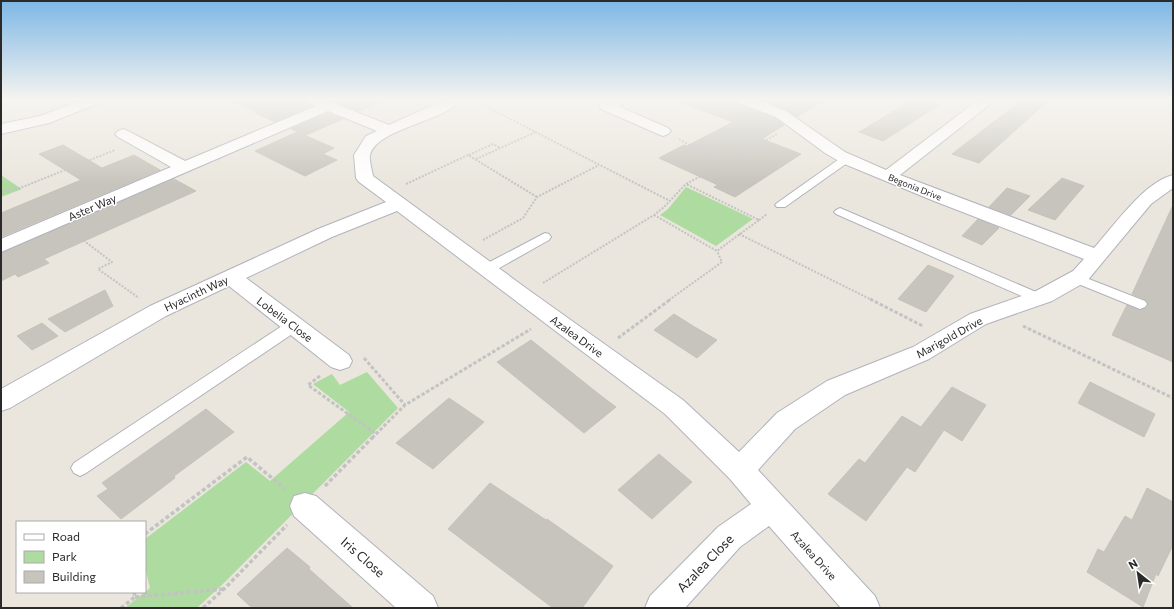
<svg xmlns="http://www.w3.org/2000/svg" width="1174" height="609" font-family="Commissioner,sans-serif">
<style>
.green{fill:#aedba0}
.building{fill:#c6c4bc;stroke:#c6c2b7}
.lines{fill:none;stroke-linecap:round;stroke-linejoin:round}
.service-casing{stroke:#b1b2bc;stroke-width:2}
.minor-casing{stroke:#b1b2bc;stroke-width:2}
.path-far2{stroke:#c3c3c3;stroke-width:2;stroke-dasharray:2 1.5;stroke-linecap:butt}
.path-far1{stroke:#c3c3c3;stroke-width:3;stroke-dasharray:3.5 2;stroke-linecap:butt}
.path{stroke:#c3c3c3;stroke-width:3.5;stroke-dasharray:4 2.5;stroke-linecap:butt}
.service{fill:#fff;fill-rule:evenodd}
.minor{fill:#fff;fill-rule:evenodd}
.labels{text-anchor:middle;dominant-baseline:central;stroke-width:3;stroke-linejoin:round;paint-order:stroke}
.far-street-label{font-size:9px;fill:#2a2a2a;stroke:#fff}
.street-label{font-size:11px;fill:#2a2a2a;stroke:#fff}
.near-street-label{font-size:13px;fill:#2a2a2a;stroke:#fff}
</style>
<rect width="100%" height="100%" fill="#eae6dd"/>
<path class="green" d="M 1,175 L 20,188 L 22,189 L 1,197 Z
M 686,187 L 753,219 L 716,246 L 660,215 L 668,209 Z
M 367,372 L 398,408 L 224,583 L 197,608 L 125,608 L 150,588 L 145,567 L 145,539 L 246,462 L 270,481 L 349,412 L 313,384 L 332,374 L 340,385 Z"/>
<path class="building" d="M 230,100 L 306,100 L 308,104 L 312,106 L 275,122 L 255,113 L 258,112 Z
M 330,100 L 384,100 L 359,111 Z
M 679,100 L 736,100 L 738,104 L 775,118 L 784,125 L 762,139 L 801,154 L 735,197 L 714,187 L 718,185 L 659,158 L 684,145 L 687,146 L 733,122 L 679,102 Z
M 762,100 L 824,100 L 797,117 L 787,110 Z
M 912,100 L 936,100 L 939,105 L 883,141 L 859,132 Z
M 1022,100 L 1049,100 L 979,163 L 952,154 Z
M 328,113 L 343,119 L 306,135 L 291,129 Z
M 297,132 L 334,148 L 323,154 L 337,160 L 305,176 L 255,151 Z
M 63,145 L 102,168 L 134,155 L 160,170 L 1,237 L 1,213 L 81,180 L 39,154 Z
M 1062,178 L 1084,186 L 1055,220 L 1028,210 Z
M 174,179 L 196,191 L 44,259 L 49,263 L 18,277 L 15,274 L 1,281 L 1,253 Z
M 1007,188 L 1030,196 L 1011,215 L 989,207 Z
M 1173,205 L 1173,362 L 1112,335 L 1127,305 L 1141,310 L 1146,308 L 1148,305 L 1146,300 L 1132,294 Z
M 978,219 L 999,228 L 982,245 L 962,236 Z
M 928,265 L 954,276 L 926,312 L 898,299 Z
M 105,290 L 113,306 L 65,332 L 48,319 Z
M 674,314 L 693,326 L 717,340 L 697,358 L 654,330 Z
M 42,323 L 58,336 L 32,350 L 17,336 Z
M 531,340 L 600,395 L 616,407 L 584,433 L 497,362 Z
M 1090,382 L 1155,414 L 1144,437 L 1078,403 Z
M 952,387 L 986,405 L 962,441 L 944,430 L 915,472 L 907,467 L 866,521 L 828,494 L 859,459 L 865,463 L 902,416 L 921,427 Z
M 449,398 L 484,422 L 433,469 L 396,443 Z
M 206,409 L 234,432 L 174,476 L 175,478 L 121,519 L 97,496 L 108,489 L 102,483 Z
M 659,454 L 692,482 L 652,519 L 618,490 Z
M 490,483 L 546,520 L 547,519 L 613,566 L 582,608 L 553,608 L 448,529 Z
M 1147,488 L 1173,502 L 1173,545 L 1158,576 L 1156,574 L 1143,607 L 1087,572 L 1098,549 L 1104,552 L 1125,516 L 1132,520 Z
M 287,548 L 310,567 L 309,569 L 353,608 L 252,608 L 237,594 Z"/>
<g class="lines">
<defs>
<path id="service" d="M 846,156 L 851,159 L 850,161 L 785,207 L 777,207 L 775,205 L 777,203 L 842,157 Z
M 840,208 L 1043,295 L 1045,298 L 1043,301 L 1038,303 L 1033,301 L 836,214 L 834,212 L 836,210 Z
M 545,233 L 549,234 L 551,237 L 549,240 L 492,272 L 487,273 L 482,272 L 480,269 L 482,266 Z
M 1076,274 L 1145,301 L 1147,304 L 1145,307 L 1140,309 L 1135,307 L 1071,281 L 1069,278 L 1071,275 Z
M 293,321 L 298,322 L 300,326 L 298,330 L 86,473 L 80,476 L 74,473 L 71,468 L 74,463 L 288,322 Z"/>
<path id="minor" d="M 82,100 L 101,100 L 99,103 L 49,123 L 1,134 L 1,124 L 40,116 Z
M 307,100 L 326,100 L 389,125 L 444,100 L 460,100 C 447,121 377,128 370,155 C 369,160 372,170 373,176 L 530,291 L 683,400 L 739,452 L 777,413 L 827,381 L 913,347 L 970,314 L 1036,291 L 1073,271 L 1084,259 L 934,201 L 842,163 L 825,153 L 776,117 L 739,103 L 737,100 L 758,100 L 786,111 L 845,152 L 886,170 L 978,100 L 992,100 L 989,105 L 900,175 L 1094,248 C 1114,226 1144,182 1173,175 L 1173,188 L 1151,204 L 1087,281 L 1052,301 L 986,324 L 929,359 L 845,395 L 795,429 L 758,470 L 875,596 L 880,608 L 841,608 L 769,526 L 740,547 L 685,608 L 645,608 L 650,596 L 718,527 L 751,504 L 730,479 L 665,414 L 397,211 L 332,237 L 246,278 L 349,355 L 352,361 L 349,367 L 340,370 L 331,367 L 229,286 L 166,316 L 10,408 L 1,411 L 1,389 L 150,306 L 318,229 L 386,202 L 359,182 L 356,178 L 354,155 L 366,136 L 377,131 L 328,111 L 1,252 L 1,239 L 171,167 L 118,137 L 115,134 L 118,131 L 123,129 L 128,131 L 185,161 L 316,106 L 309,103 Z
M 608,100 L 626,100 L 624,103 L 618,106 L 668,128 L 671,131 L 668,134 L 663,136 L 658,134 L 601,109 L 599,106 L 601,103 Z
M 305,493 L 316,496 L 433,596 L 438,608 L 396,608 L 294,516 L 290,506 L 294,496 Z"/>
</defs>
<use href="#service" class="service-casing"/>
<use href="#minor" class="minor-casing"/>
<path class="path-far2" d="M 473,100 L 670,201
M 679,139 L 722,164
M 469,155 L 493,144 L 500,148
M 476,159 L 536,132
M 406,184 L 468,155 L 537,197
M 1,192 L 20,188 L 115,150
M 654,215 L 717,251 L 759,220 L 686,184
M 759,220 L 767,214
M 75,234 L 112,262 L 98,269 L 139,298
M 739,234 L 872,300
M 483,240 L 523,218 L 537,197 L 599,165
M 543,283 L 654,215 L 664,207 L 686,184 L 777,134
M 669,300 L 722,262 L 717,251"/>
<path class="path-far1" d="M 870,299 L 923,326
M 1023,326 L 1173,398
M 618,338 L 671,299
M 364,358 L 405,405
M 320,376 L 308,385 L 376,434
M 372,438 L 405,405 L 531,329"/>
<path class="path" d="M 325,486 L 373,437
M 145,534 L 247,457 L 285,489
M 135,597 L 224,589
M 121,608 L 135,597 L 134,592
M 203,608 L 224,589 L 287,525"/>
<use href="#service" class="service"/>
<use href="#minor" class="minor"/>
</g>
<linearGradient id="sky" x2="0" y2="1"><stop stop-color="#7db7e5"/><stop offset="0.54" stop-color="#f6f4f0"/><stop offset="1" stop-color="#f6f4f0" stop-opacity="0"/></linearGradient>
<rect width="1174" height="185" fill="url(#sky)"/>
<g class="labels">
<g class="far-street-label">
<text transform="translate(915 187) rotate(22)">Begonia Drive</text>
</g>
<g class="street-label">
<text transform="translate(92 207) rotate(-23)">Aster Way</text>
<text transform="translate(196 293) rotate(-25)">Hyacinth Way</text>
<text transform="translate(285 319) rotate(37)">Lobelia Close</text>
<text transform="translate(577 336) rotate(36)">Azalea Drive</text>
<text transform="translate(949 337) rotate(-29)">Marigold Drive</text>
<text transform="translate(814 555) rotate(48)">Azalea Drive</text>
</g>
<g class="near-street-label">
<text transform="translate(363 557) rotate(41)">Iris Close</text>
<text transform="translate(705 563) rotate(-46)">Azalea Close</text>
</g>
</g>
<rect width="1174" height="609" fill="none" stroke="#2a2a2a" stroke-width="4"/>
<rect x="16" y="521" width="130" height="72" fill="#ffffff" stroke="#aaaaaa"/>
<rect x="24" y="534" width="20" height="6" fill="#ffffff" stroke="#aaaaaa"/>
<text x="52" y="541" font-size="12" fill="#2a2a2a">Road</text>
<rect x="24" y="551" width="20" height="12" fill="#aedba0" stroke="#aaaaaa"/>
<text x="52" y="561" font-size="12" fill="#2a2a2a">Park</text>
<rect x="24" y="571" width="20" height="12" fill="#c6c4bc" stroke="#aaaaaa"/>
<text x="52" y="581" font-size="12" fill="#2a2a2a">Building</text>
<g transform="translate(1138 573) rotate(330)" stroke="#ffffff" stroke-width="3" paint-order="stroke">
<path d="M0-3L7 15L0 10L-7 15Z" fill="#2a2a2a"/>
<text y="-6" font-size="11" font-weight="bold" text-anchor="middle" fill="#2a2a2a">N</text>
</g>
</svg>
